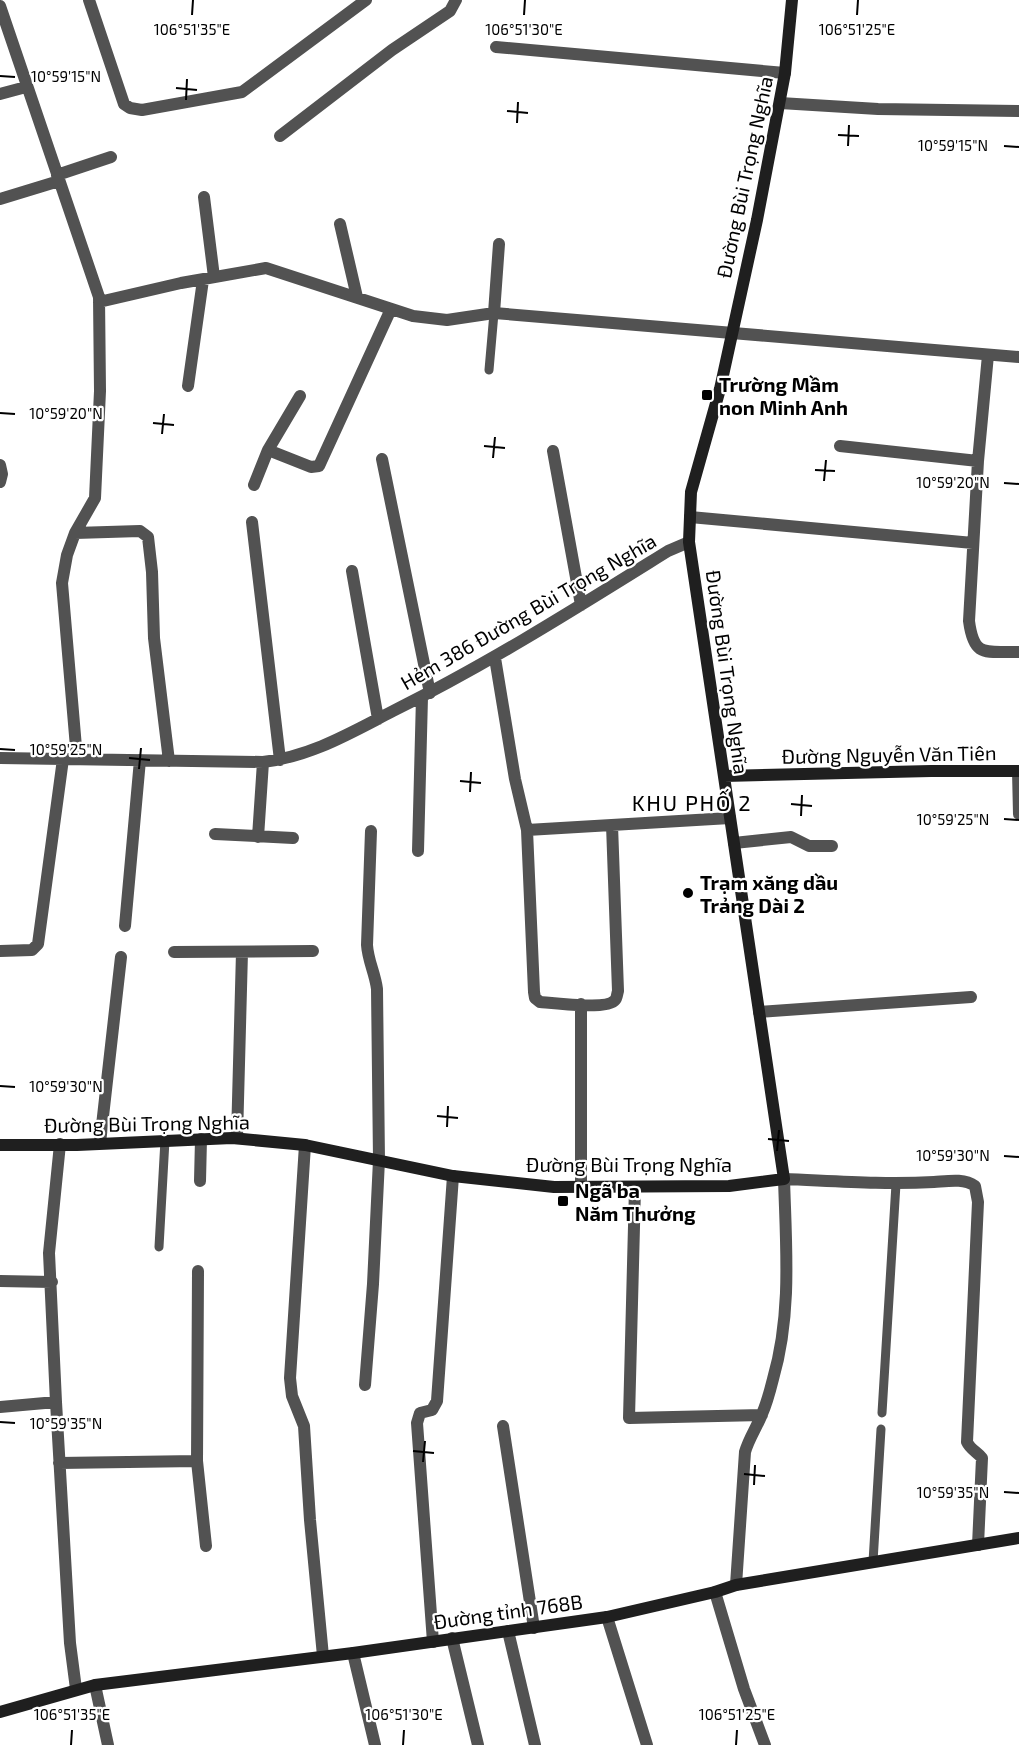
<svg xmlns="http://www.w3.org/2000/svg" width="1019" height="1745" font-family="'Exo 2',sans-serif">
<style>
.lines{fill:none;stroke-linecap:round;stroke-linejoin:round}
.lane{stroke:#525252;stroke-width:9}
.street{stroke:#525252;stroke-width:12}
.secondary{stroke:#1f1f1f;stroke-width:12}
.ticks{fill:none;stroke:#000;stroke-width:2}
.poi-dot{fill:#000;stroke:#fff;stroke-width:2}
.labels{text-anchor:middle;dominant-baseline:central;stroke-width:4.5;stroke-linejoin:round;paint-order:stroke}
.street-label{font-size:20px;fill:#000;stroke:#fff}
.poi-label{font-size:20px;font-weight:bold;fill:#000;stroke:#fff;text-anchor:start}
.quarter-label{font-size:22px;letter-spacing:1.5px;fill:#000;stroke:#fff}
.ticks-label{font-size:15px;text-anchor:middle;fill:#000;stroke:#fff;stroke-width:4.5;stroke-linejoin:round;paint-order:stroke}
</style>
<rect width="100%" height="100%" fill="#fff"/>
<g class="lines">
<path class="lane" d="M 489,370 L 494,313
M 159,1247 L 165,1140
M 882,1413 L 896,1184
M 873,1562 L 881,1429"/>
<path class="street" d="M 89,0 L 124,104 L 130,108 L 142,110 L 242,92 L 366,0
M 0,6 L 99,297 L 100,391 L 95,498 L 75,533 L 67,555 L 62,583 L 77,759
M 496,47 L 785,73
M 0,94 L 26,87
M 780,103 L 878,109 L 1019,111
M 280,136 L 392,50 L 450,11 L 456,0
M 57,175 L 111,157
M 204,197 L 214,277
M 0,199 L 59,181
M 340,224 L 357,297
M 99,302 L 181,283 L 266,268 L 413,316 L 447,320 L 494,313 L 1019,357
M 494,313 L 499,244
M 988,355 L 978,461 L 969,621 C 974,659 986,651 1019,652
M 188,386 L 203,280
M 840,446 L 978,461
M 268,450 L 311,467 L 319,466 L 391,309
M 553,451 L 581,605
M 382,459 L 430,693
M 0,465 L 2,474 L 0,482
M 254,485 L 268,450 L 300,396
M 690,517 L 973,543
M 252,522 L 280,760
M 75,533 L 140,531 L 148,537 L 152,572 L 154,638 L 169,761
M 352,571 L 378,719
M 495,658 L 515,779 L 527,830 L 534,992 L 535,998 L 540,1002 C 552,1003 608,1010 615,1000 C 617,998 617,994 618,991 L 612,825
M 0,758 L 263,762 C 312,756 350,733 393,711 C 488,664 578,607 668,551 L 689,542
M 1018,771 L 1019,814
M 527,830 L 730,818
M 215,834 L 293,838
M 258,837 L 263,762
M 734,843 L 791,837 L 809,846 L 832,846
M 418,851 L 422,697
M 125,926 L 140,760
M 0,951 L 32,950 L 38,944 L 63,759
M 174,952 L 313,951
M 581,1004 L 581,1187
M 759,1012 L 971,997
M 237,1138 L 242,952
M 100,1143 L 121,957
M 60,1144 L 49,1253 L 56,1402 L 70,1643 L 76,1689
M 305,1145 L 290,1378 L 292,1396 L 304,1426 L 310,1520 L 323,1656
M 200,1181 L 201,1139
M 635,1188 L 629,1418 L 762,1415
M 198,1271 L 197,1461 L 206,1546
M 0,1281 L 52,1282
M 365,1385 L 373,1284 L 379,1160 L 377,989 C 375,973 368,961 367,945 L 371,831
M 0,1407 L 56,1402
M 503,1426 L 534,1628
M 59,1463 L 197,1461
M 736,1585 L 745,1452 C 749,1438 757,1427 762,1414 C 767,1403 770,1391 773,1379 C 792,1314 786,1246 784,1179 C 834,1181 884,1185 934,1182 C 948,1181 964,1178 975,1186 L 978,1202 L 967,1442 C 970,1449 977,1452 982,1458 L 978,1545
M 715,1592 L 744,1689 L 765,1745
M 607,1617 L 647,1745
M 508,1631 L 535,1745
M 452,1638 L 478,1745
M 433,1642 L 417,1423 L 420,1413 L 432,1410 L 437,1401 L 453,1176
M 353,1653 L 375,1745
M 95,1685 L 108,1745"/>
<path class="secondary" d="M 724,776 L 931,771 L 1019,771
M 0,1145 L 77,1145 L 232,1138 L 305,1145 L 453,1176 L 554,1187 L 729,1186 L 784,1179 L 689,542 L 691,492 L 720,389 L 757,220 L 785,73 L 792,0
M 0,1712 L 95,1685 L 353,1653 L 607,1617 L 715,1592 L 736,1585 L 1019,1538"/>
</g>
<path class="ticks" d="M 192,15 L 193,0M 524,15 L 525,0M 857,15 L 858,0M 0,76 L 15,77M 176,88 L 197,90M 186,100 L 187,79M 507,111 L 528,113M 517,123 L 518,102M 838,135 L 859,136M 848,146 L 849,125M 1004,146 L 1019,147M 0,413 L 15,414M 153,423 L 174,425M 162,434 L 164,414M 484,446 L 505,448M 493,458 L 495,437M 815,470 L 835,471M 824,481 L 826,460M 1004,483 L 1019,484M 0,749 L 15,750M 129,758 L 150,760M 139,769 L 141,748M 460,781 L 481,783M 470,792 L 471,772M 791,804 L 812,806M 801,816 L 802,795M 1004,819 L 1019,820M 0,1086 L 15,1087M 437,1116 L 458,1118M 447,1127 L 448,1106M 768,1139 L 789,1141M 777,1151 L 779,1130M 1004,1156 L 1019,1157M 0,1422 L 15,1423M 413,1451 L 434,1453M 423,1462 L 425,1441M 744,1474 L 765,1476M 754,1485 L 755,1465M 1004,1492 L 1019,1493M 71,1745 L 72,1730M 403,1745 L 404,1730M 736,1745 L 737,1730"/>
<g class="poi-dot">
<rect x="701" y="389" width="12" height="12" rx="3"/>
<circle cx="688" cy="893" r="6"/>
<rect x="557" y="1195" width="12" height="12" rx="3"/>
</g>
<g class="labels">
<g class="street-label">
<text transform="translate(744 177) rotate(-78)">Đường Bùi Trọng Nghĩa</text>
<text transform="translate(528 611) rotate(-30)">Hẻm 386 Đường Bùi Trọng Nghĩa</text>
<text transform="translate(728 672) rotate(82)">Đường Bùi Trọng Nghĩa</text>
<text transform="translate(889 754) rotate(-1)">Đường Nguyễn Văn Tiên</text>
<text transform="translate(147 1123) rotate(-1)">Đường Bùi Trọng Nghĩa</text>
<text x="629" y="1164">Đường Bùi Trọng Nghĩa</text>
<text transform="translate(508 1611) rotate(-8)">Đường tỉnh 768B</text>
</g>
<g class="poi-label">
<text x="719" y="384">Trường Mầm<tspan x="719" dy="23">non Minh Anh</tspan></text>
<text x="700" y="882">Trạm xăng dầu<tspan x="700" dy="23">Trảng Dài 2</tspan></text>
<text x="575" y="1190">Ngã ba<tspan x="575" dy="23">Năm Thưởng</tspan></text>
</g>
<g class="quarter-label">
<text x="692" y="802">KHU PHỐ 2</text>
</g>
</g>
<g class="ticks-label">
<text x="192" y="35">106°51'35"E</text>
<text x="524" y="35">106°51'30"E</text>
<text x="857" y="35">106°51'25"E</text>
<text x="66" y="82">10°59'15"N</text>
<text x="953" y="151">10°59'15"N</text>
<text x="66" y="419">10°59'20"N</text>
<text x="953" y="488">10°59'20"N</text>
<text x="66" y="755">10°59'25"N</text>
<text x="953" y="825">10°59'25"N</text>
<text x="66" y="1092">10°59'30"N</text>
<text x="953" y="1161">10°59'30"N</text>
<text x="66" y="1429">10°59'35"N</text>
<text x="953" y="1498">10°59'35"N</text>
<text x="72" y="1720">106°51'35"E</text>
<text x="404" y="1720">106°51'30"E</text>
<text x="737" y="1720">106°51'25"E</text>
</g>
</svg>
